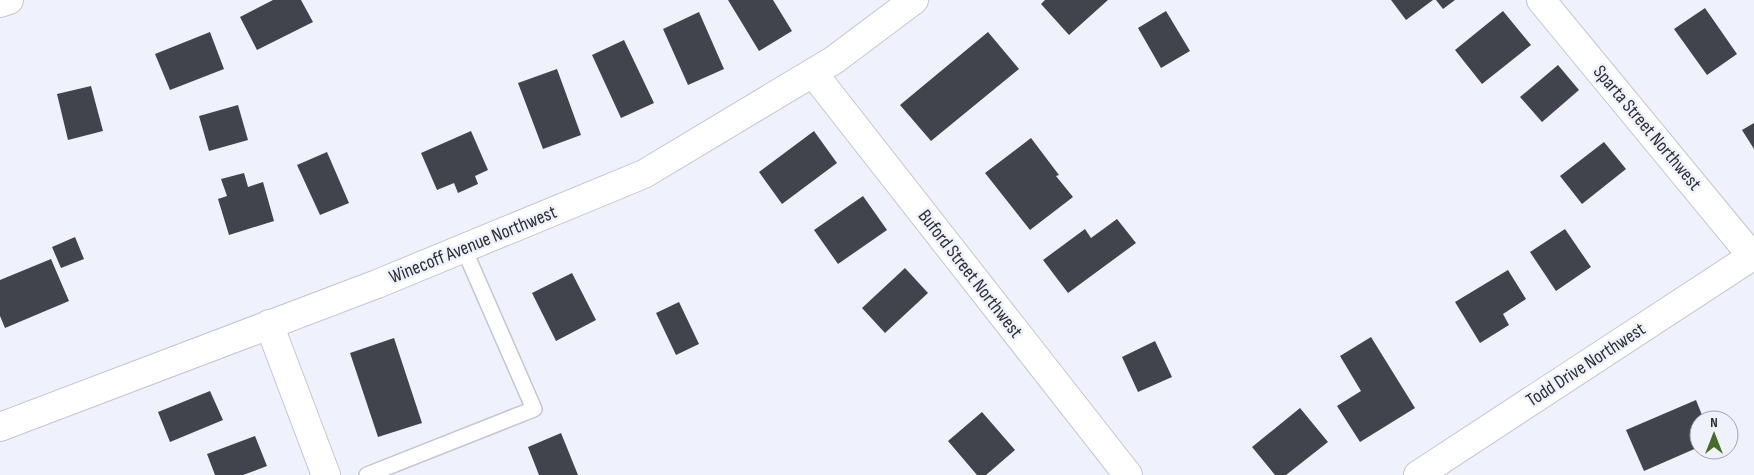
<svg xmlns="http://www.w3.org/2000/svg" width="1754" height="475" font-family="'Sofia Sans Condensed',sans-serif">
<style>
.building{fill:#42444d}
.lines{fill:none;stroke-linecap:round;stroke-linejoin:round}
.service-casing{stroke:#c4c6d2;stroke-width:18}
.minor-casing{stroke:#c4c6d2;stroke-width:30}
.tertiary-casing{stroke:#c4c6d2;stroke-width:30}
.service{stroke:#fff;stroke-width:15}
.minor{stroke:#fff;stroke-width:28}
.tertiary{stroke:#fff;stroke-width:28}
.labels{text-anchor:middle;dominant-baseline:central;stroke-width:5;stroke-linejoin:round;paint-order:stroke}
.street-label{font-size:19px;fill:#2e2f33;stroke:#eff2fd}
</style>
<rect width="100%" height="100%" fill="#eff2fd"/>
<path class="building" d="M 273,0 L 301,0 L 313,22 L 257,50 L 240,17 Z
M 728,0 L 773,0 L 792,31 L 759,51 Z
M 1045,0 L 1108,0 L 1069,35 L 1041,4 Z
M 1391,0 L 1433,0 L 1406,20 Z
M 1436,0 L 1455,0 L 1443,9 Z
M 1705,8 L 1737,54 L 1707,75 L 1674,29 Z
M 1166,11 L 1190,51 L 1161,68 L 1138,28 Z
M 1503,11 L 1531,45 L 1482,84 L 1455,50 Z
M 699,12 L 724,69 L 688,85 L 663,29 Z
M 210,32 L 224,69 L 170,90 L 155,54 Z
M 988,32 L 1019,69 L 931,141 L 900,105 Z
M 624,40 L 654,103 L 621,118 L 592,55 Z
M 1558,65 L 1579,90 L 1542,122 L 1520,97 Z
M 557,69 L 581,135 L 543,149 L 518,83 Z
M 91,86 L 103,131 L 68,140 L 57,94 Z
M 238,105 L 248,140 L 209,151 L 199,116 Z
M 1754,123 L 1754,149 L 1742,130 Z
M 471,131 L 488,170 L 475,176 L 478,184 L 458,193 L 454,183 L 437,190 L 421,153 Z
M 814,131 L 837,163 L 782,204 L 759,172 Z
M 1031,138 L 1059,175 L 1056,176 L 1073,197 L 1030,230 L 985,173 Z
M 1604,142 L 1626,169 L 1582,204 L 1560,176 Z
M 327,152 L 349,203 L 320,215 L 297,165 Z
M 244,173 L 248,187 L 263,182 L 274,221 L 229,235 L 218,199 L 227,196 L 221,179 Z
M 863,196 L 887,230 L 838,264 L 814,230 Z
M 1117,219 L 1136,243 L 1068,293 L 1043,260 L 1085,229 L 1091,238 Z
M 1565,229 L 1591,267 L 1556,291 L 1530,252 Z
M 75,237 L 84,259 L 61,268 L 52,247 Z
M 51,259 L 69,301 L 5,328 L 0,316 L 0,280 Z
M 905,268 L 928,293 L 885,333 L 862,308 Z
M 1508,270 L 1526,299 L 1503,314 L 1509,325 L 1480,343 L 1455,302 Z
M 572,273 L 596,320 L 556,341 L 532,293 Z
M 679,302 L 699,344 L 676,355 L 656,313 Z
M 1371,337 L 1415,408 L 1360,442 L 1337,406 L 1361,391 L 1340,356 Z
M 394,338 L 422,423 L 378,437 L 350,353 Z
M 1155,341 L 1172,377 L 1138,392 L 1122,357 Z
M 210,391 L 223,420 L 170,442 L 158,412 Z
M 1696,400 L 1704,420 L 1699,420 L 1699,447 L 1644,471 L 1626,430 Z
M 1300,408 L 1328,442 L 1286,475 L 1275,475 L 1252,447 Z
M 982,412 L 1015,450 L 986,475 L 977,475 L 948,441 Z
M 561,433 L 578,475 L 539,475 L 528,447 Z
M 255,436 L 267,466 L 243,475 L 215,475 L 207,454 Z"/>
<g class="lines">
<defs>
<path id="service" d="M 367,475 L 534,409 L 464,249"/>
<path id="minor" d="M 1541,0 L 1752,256
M 0,3 L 9,0
M 813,73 L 1128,475
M 269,324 L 326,475
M 1418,475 L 1754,255"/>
<path id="tertiary" d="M 0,427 L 377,284 L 644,174 L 834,60 L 914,0"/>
</defs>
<use href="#service" class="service-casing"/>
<use href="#minor" class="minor-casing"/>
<use href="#tertiary" class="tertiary-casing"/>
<use href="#service" class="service"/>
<use href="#minor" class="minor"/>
<use href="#tertiary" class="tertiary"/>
</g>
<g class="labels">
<g class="street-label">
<text transform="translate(1647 128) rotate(50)">Sparta Street Northwest</text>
<text transform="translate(473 245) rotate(-22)">Winecoff Avenue Northwest</text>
<text transform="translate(970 274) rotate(52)">Buford Street Northwest</text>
<text transform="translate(1586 365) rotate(-33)">Todd Drive Northwest</text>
</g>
</g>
<g transform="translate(1714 435)"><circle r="24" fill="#eff2fd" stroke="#a2a4ac"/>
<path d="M0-4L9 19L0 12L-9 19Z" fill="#476c25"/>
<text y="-8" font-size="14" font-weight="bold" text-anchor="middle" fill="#2e2f33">N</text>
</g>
</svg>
